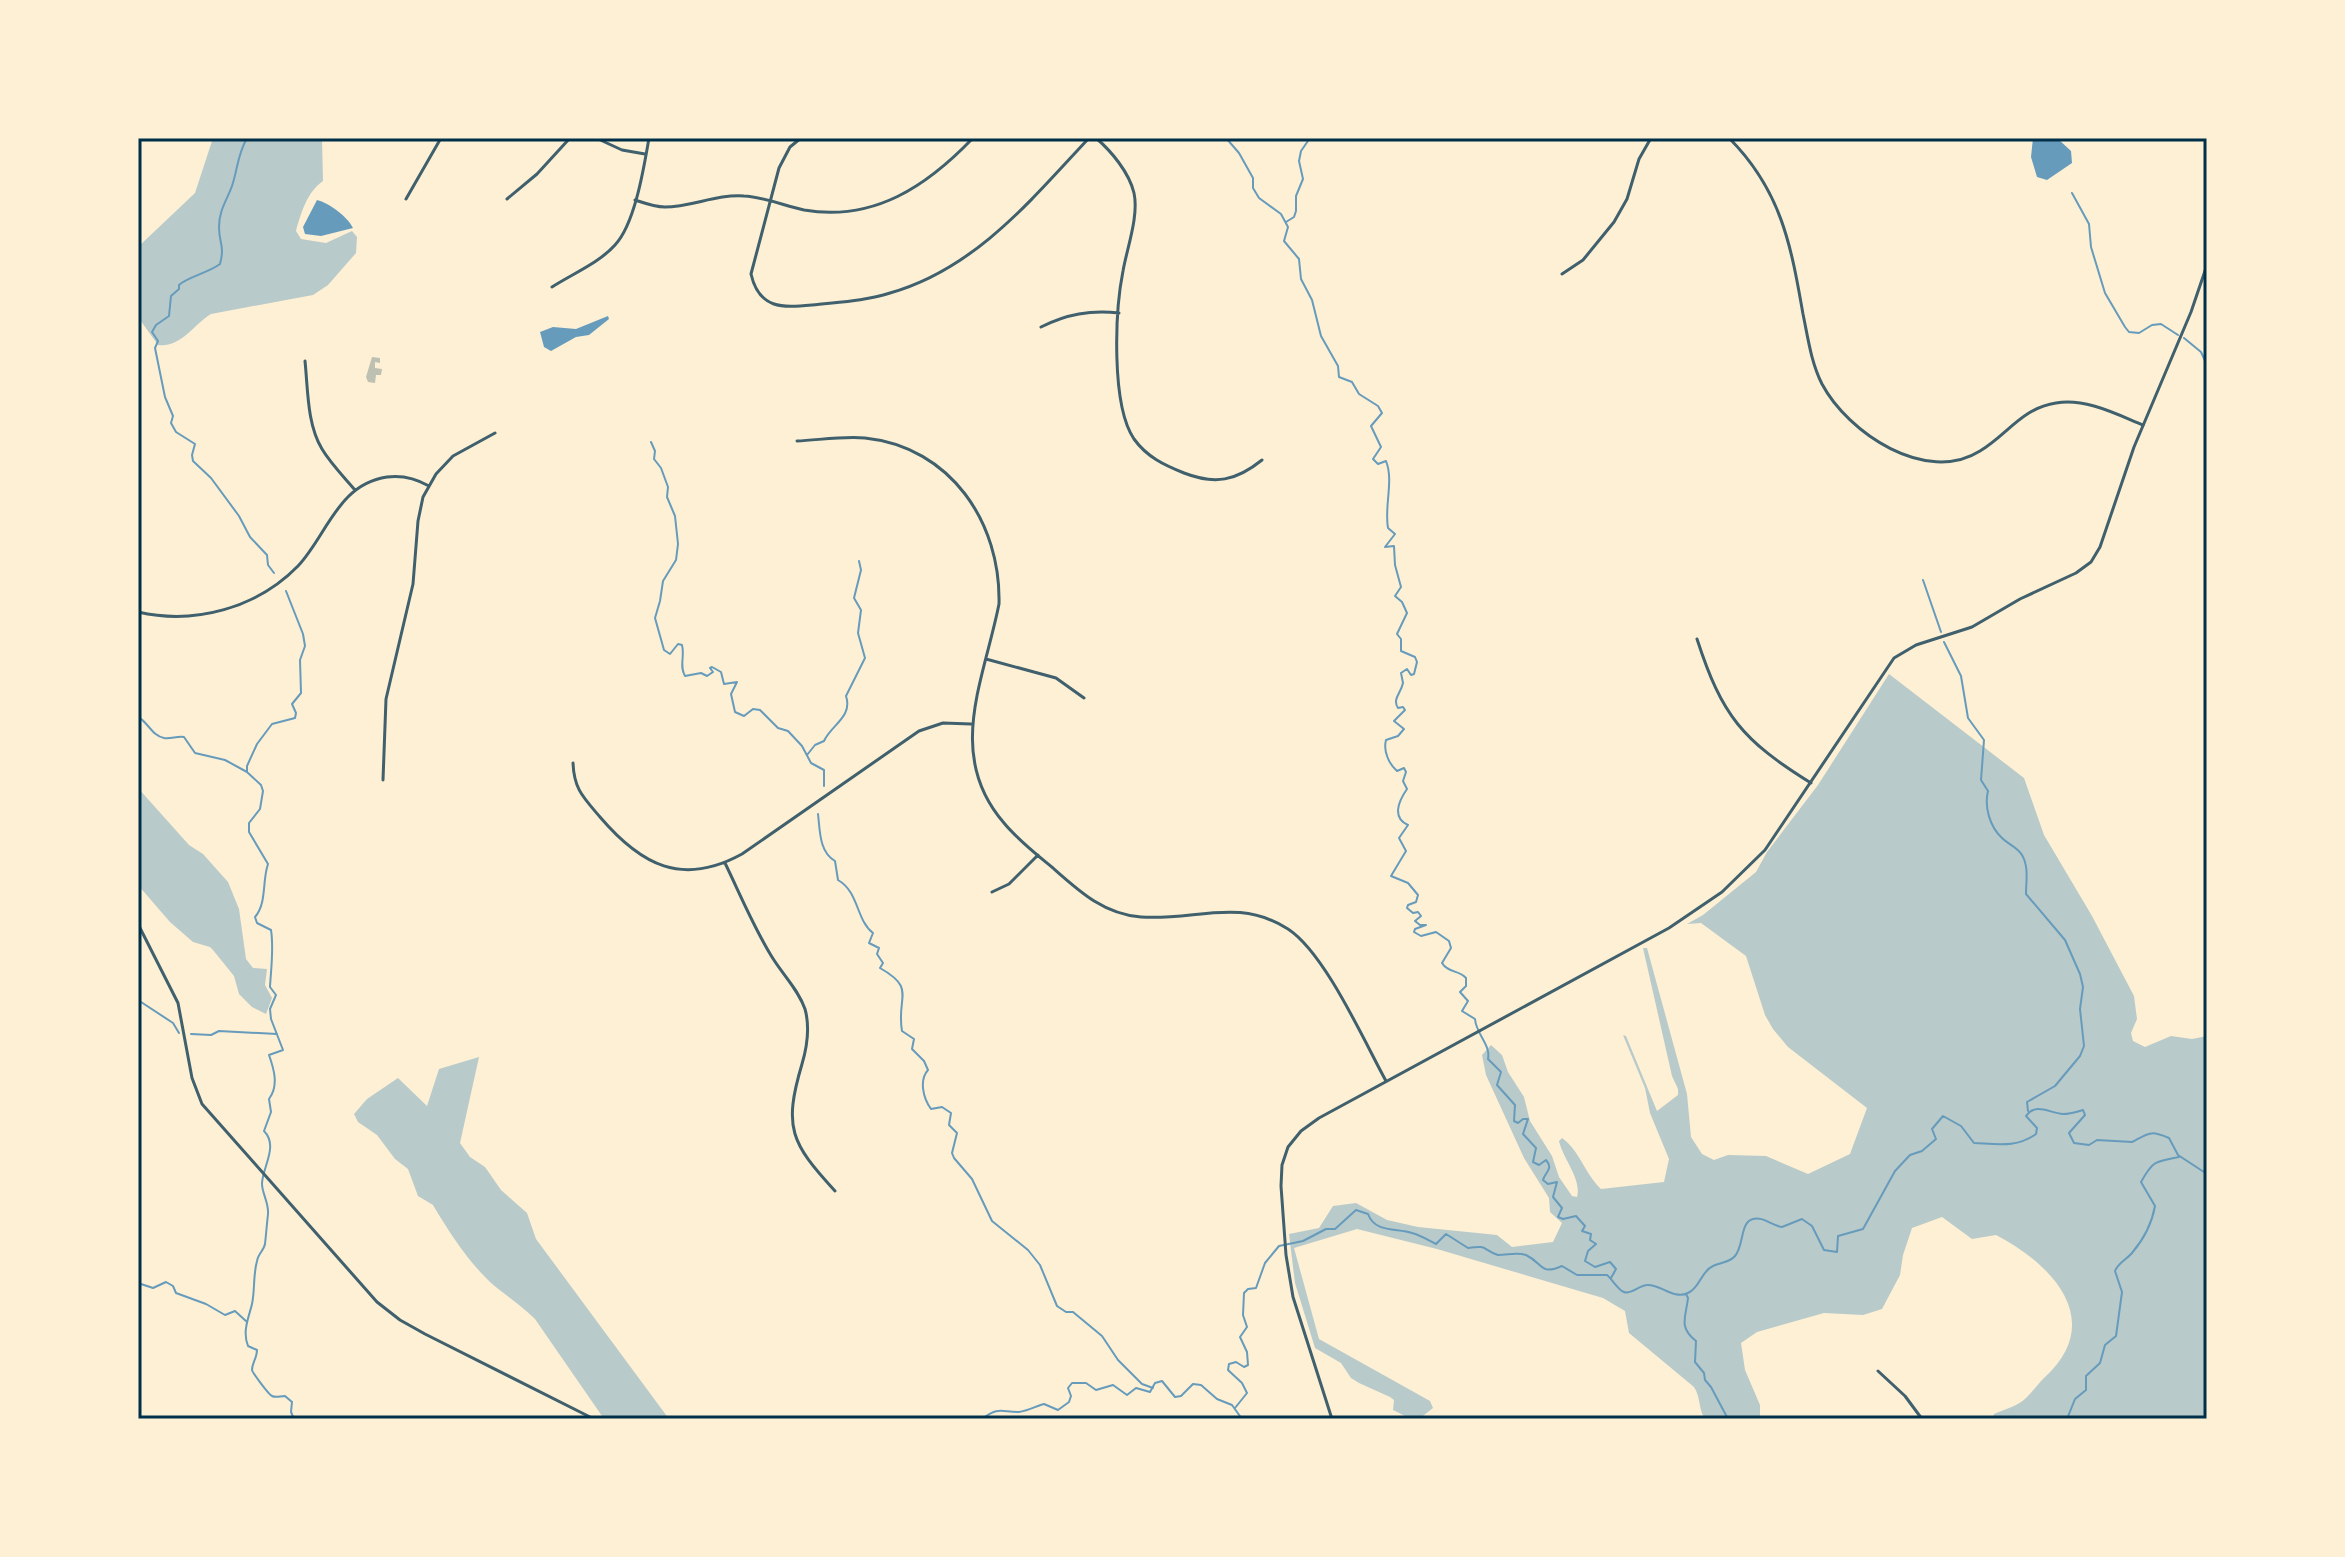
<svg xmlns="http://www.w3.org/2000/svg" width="2345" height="1557" font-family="Signika,sans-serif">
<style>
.green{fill:#b9caca}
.water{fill:#669bbc}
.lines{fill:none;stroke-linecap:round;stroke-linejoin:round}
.stream{stroke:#669bbc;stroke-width:2}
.building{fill:#bec0b2}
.minor{stroke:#3f606c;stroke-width:3}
.tertiary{stroke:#3f606c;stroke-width:3}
.neatline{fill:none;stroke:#003049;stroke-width:3}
</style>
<rect width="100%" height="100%" fill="#fdf0d5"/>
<path class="green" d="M 213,138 L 322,138 L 323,181 C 307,192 301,213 296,231 L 301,239 L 326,243 L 352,231 L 357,237 L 356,253 L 328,285 L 313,295 L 211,314 C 193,325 181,348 158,345 L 138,317 L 138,247 L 195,193 Z
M 1889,674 L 2024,778 L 2044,835 L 2092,916 L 2134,996 L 2137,1019 L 2131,1033 L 2133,1041 L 2145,1047 L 2171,1036 L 2192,1039 L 2207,1036 L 2207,1419 L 1993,1419 L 1994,1414 C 2005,1409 2019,1406 2027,1397 C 2033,1391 2038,1384 2044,1378 C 2106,1322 2054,1265 1996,1235 L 1972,1239 L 1942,1217 L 1912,1228 L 1903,1255 L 1900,1275 L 1882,1309 L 1863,1315 L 1824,1313 L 1757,1332 L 1741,1343 L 1745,1370 L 1760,1405 L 1760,1419 L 1705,1419 C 1698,1408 1701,1398 1694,1387 L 1629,1333 L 1625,1311 L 1603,1298 L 1437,1249 L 1357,1229 L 1294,1248 L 1319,1339 L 1430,1401 L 1433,1408 L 1419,1419 L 1411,1419 L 1393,1410 L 1394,1400 L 1390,1397 L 1359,1383 L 1351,1378 L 1341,1363 L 1315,1348 L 1295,1283 L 1289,1234 L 1319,1228 L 1333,1206 L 1356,1203 L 1387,1220 L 1418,1227 L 1497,1235 L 1512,1247 L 1553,1242 L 1562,1223 L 1550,1212 L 1549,1198 L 1524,1158 L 1486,1075 L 1482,1055 L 1491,1045 L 1502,1055 L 1508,1072 L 1524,1097 L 1530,1121 L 1552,1156 L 1559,1177 L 1572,1196 L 1577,1197 C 1582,1179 1563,1159 1559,1141 L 1562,1138 C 1580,1151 1585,1174 1601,1189 L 1664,1182 L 1669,1159 L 1650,1113 L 1645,1088 L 1623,1035 L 1626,1036 L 1657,1111 L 1678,1095 L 1678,1089 L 1672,1076 L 1643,948 L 1647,948 L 1687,1094 L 1691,1137 L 1702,1154 L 1714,1160 L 1728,1155 L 1766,1156 L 1808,1174 L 1850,1154 L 1867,1108 L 1788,1047 L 1773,1029 L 1765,1015 L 1746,956 L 1701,923 L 1687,924 L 1703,915 L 1756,872 L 1767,852 L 1818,785 Z
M 138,788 L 189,845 L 203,854 L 228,882 L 239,909 L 246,959 L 253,968 L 267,969 L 265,985 L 272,998 L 266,1014 L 252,1007 L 239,994 L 234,976 L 213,950 L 210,947 L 193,942 L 170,922 L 138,885 Z
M 479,1057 L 460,1143 L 470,1157 L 485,1167 L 501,1190 L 527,1213 L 536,1239 L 669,1419 L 609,1419 L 602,1416 L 535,1319 C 521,1305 505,1295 490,1282 C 467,1260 449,1232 433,1205 L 418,1196 L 408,1169 L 395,1159 L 377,1135 L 358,1122 L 354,1114 L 367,1099 L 398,1078 L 427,1106 L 439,1069 Z"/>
<path class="water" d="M 2033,138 L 2057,138 L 2071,151 L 2072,163 L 2047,180 L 2037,177 L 2031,157 Z
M 317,200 C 329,203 348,217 353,228 L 321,236 L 305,234 L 303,227 Z
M 608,316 L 609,319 L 589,335 L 576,337 L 551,351 L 544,347 L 540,332 L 553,327 L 576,329 Z"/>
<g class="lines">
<path class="stream" d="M 247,138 C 237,156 238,168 232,186 C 227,200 219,210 219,227 C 219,244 225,245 220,264 C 208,273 187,277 179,285 L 179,289 L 171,296 L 169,316 L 156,325 L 152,332 L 158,341 L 155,348 L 165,397 L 173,416 L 171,423 L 176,432 L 195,444 L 192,455 L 193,461 L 211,478 L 239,516 L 250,537 L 267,555 L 268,565 L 274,573
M 1226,138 L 1239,153 L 1253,178 L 1253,188 L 1259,198 L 1281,214 L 1288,227 L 1284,241 L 1299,259 L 1301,279 L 1312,300 L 1321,336 L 1338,366 L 1339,377 L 1352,382 L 1359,394 L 1378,406 L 1382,413 L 1371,426 L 1381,447 L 1373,459 L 1378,464 L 1386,461 C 1394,481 1384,506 1388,528 L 1395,534 L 1385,547 L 1394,546 L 1395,565 L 1401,587 L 1395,596 L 1402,602 L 1407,613 L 1397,634 L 1401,639 L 1401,651 L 1415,657 L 1417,662 L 1414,674 L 1411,675 L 1407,669 L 1401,673 L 1403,683 C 1401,693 1392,699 1398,708 L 1403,707 L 1405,710 L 1394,721 L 1404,729 L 1398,736 L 1386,740 C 1383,751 1389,764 1397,771 L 1404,768 L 1406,772 L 1403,781 L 1407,789 C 1398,802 1392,818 1408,825 L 1399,838 L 1406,851 L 1391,876 L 1408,883 L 1418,895 L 1416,902 L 1408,905 L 1407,908 L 1413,913 L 1418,912 L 1421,916 L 1415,921 L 1420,925 L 1426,925 L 1415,929 L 1414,932 L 1421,936 L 1436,932 L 1449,941 L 1451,948 L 1442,963 C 1448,973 1459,970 1466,978 L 1466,986 L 1460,992 L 1468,1001 L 1462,1011 L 1475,1019 C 1476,1034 1491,1045 1488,1059 L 1501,1072 L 1497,1085 L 1515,1105 L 1514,1121 L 1518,1123 L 1523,1119 L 1528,1119 L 1523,1134 L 1536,1148 L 1533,1162 L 1539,1165 L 1546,1160 C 1554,1169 1545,1172 1543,1180 L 1548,1184 L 1557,1182 L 1553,1197 L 1562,1208 L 1558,1217 L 1563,1219 L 1576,1216 L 1585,1226 L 1582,1231 L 1591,1234 L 1590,1240 L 1596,1244 L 1588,1251 L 1585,1261 L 1595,1267 L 1610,1262 L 1616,1269 L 1611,1278
M 2072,193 L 2089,224 L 2091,247 L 2105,293 L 2125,327 L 2129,332 L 2139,333 L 2152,325 L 2161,324 L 2178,335
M 1286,222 L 1294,217 L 1296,211 L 1296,196 L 1303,179 L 1299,161 L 1301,151 L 1310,138
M 2184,338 L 2201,352 L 2207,365
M 651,442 L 655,451 L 654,459 L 661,468 L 668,487 L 667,497 L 675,516 L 678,544 L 676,560 L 663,581 L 660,601 L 655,618 L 664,650 L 670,654 L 678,644 L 682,645 C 685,657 679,666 685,676 L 701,673 L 707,676 L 713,672 L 710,668 L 712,667 L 721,672 L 724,684 L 737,682 L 731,694 L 735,712 L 744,716 L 753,709 L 760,710 L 778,728 L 788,731 L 802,746 L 811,763 L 824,770 L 824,786
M 1923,580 L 1941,632
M 286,591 L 303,634 L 305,646 L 300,660 L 301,693 L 292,704 L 296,713 L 295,718 L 272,724 L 257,744 L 247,766 L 247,772 L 261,785 L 263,791 L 260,809 L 249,823 L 249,832 L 268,864 C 262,881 267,903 255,917 L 257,923 L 271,930 C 274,949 271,968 270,987 L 276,995 L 270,1009 L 271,1019 L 283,1050 L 269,1055 C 274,1069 279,1086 269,1099 L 271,1112 L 264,1131 C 279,1146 262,1168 262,1184 C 262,1193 269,1203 268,1214 C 267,1223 266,1235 265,1244 C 264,1250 258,1254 257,1261 C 253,1275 255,1290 252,1304 C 249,1317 242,1331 248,1346 L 257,1350 C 257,1358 252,1363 252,1370 C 252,1372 269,1395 272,1396 C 276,1398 280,1396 285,1396 L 292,1402 L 291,1412 L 294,1419
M 1944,642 L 1961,676 L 1968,718 L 1984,740 L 1981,780 L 1988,791 C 1984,807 1990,827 2002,838 C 2009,845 2017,847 2022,855 C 2029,867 2026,881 2026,894 L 2065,940 L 2080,974 L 2083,987 L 2080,1009 L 2084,1046 L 2080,1056 L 2055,1086 L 2027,1102 L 2028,1111
M 138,717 C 148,722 152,736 164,738 C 171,739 177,736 184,737 L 195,753 L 225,760 L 247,772
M 807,755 L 815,745 L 824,741 C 831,725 853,717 846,696 L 865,658 L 858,633 L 861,610 L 854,598 L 861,570 L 859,561
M 818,814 C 820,830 819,852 835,861 L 838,880 C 859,892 856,920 873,933 L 869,943 L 879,948 L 877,954 L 883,963 L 880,968 C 917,989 896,996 902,1031 L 914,1039 L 912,1049 L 924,1061 L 928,1070 C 919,1080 923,1098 931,1109 L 942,1107 L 951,1113 L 949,1125 L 957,1133 L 952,1153 L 954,1158 L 972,1179 L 992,1221 L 1028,1250 L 1040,1265 L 1057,1306 L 1066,1312 L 1073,1312 L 1102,1336 L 1118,1360 L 1142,1384 L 1153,1388
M 138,1000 L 173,1023 L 179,1033
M 191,1034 L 211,1035 L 219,1031 L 277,1034
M 138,1283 L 153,1288 L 166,1282 L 173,1286 L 176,1293 L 206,1304 L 225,1315 L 235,1311 L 247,1322
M 1686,1294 L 1688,1298 C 1686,1317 1678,1327 1696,1341 L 1695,1362 L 1704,1373 L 1705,1380 L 1711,1387 L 1728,1419
M 1235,1408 L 1247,1393 L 1242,1383 L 1228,1370 L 1229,1364 L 1236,1362 L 1244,1367 L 1248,1365 L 1247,1352 L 1240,1337 L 1247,1327 L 1243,1315 L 1244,1293 L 1248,1289 L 1256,1288 L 1265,1263 L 1279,1246 L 1303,1241 L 1326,1229 L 1335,1229 L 1356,1210 L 1368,1214 C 1375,1233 1396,1228 1412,1233 C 1420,1235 1428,1240 1436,1244 L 1446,1234 L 1468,1248 C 1489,1245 1481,1249 1498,1255 C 1508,1255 1517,1252 1526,1255 C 1543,1263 1540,1276 1562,1266 L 1577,1275 L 1607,1275 C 1612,1279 1619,1291 1624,1292 C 1630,1295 1640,1285 1647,1285 C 1661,1284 1673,1300 1688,1293 C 1700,1288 1701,1271 1713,1266 C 1721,1262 1729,1263 1735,1256 C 1744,1246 1740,1222 1753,1219 C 1763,1216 1772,1226 1782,1227 L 1802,1219 L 1812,1226 L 1824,1250 L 1837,1252 L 1838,1236 L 1863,1229 L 1895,1171 L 1910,1155 L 1922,1151 L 1936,1139 L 1932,1129 L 1943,1116 L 1961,1126 L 1974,1143 C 1997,1144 2017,1148 2036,1134 L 2037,1128 L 2026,1116 C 2036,1102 2049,1113 2063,1114 C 2070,1114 2076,1112 2083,1110 L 2085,1115 L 2069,1133 L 2074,1143 L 2089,1145 L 2097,1140 L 2132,1142 C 2149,1133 2150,1130 2169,1138 L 2178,1155 L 2207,1174
M 982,1419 C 999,1406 1001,1412 1019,1412 C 1028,1411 1036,1406 1044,1404 L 1058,1410 L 1069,1402 L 1071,1396 L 1068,1388 L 1072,1383 L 1086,1383 L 1096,1390 L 1113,1385 L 1127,1395 L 1136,1388 L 1150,1392 L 1155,1383 L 1162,1381 L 1175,1397 L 1181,1396 L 1193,1384 L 1201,1385 L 1217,1399 L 1232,1405 L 1242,1419
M 2067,1419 L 2075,1399 L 2086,1390 L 2086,1376 L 2100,1363 L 2105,1345 L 2116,1336 L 2122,1292 L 2115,1271 C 2118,1263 2126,1260 2132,1253 C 2143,1240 2152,1223 2155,1206 L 2141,1182 C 2154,1159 2156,1162 2179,1157"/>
</g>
<path class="building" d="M 372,357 L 380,358 L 380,363 L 375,362 L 375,368 L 382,369 L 381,375 L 376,375 L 375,383 L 368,382 L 366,377 Z"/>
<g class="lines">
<path class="minor" d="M 596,138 L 622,150 L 645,154
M 801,138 L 790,147 L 779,168 L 751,274 C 759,309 782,308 812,305 C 838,302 865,301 890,293 C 975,269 1031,200 1089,138
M 1096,138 C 1111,151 1129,172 1134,193 C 1139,216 1127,248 1123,271 C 1115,311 1111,405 1134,439 C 1147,457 1164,465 1184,473 C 1215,485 1236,481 1262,460
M 1729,138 C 1781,190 1791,245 1803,314 C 1808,338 1811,362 1822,384 C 1848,433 1926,485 1980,451 C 2007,435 2022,408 2056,403 C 2086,398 2116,414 2143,425
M 406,199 L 441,138
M 507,199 L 537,174 L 570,138
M 635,200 C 644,203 655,207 665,207 C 691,207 717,194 744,196 C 764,197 785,206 804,210 C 874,222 927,186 973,138
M 1562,274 L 1583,260 L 1614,222 L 1627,199 L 1639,159 L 1651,138
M 552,287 C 572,274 599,263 615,245 C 635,224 644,167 649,138
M 1041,327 C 1067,314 1090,310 1119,313
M 305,361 C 308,390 307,424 322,449 C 331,464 344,477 355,490
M 797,441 C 819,440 843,436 865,438 C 951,447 1001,523 999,604 C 984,680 945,755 1004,823 C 1018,840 1036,854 1053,868 C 1080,892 1104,914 1141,917 C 1195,921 1238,897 1288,929 C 1325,953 1364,1041 1386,1081
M 138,612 C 195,625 257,608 298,566 C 327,535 338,484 387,477 C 402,475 415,478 429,486
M 1697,639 C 1722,716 1742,740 1811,783
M 986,659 L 1056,678 L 1084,698
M 573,763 C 574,789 583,797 600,817 C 641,865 682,887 742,854 L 919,731 L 943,723 L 971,724
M 383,780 L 386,699 L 413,584 L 418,521 L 423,497 L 436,474 L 453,456 L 495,433
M 725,863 C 740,894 754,928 772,957 C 783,975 798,989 805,1009 C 810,1027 807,1047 802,1064 C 783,1128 791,1143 835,1191
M 992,892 L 1009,884 L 1038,855
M 1878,1371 L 1905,1396 L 1922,1419"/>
<path class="tertiary" d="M 138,924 L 178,1003 L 192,1078 L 202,1104 L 377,1302 L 400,1320 L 425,1334 L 594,1419
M 1332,1419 L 1293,1297 L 1286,1255 L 1281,1186 L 1282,1165 L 1288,1147 L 1301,1131 L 1319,1118 L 1669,928 L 1722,892 L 1765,850 L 1894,658 L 1916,645 L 1972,627 L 2020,599 L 2076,573 L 2091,562 L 2100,547 L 2134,447 L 2191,312 L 2207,265"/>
</g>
<rect width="2345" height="1557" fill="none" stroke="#fdf0d5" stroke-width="280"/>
<rect x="140" y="140" width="2065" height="1277" class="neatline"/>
</svg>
